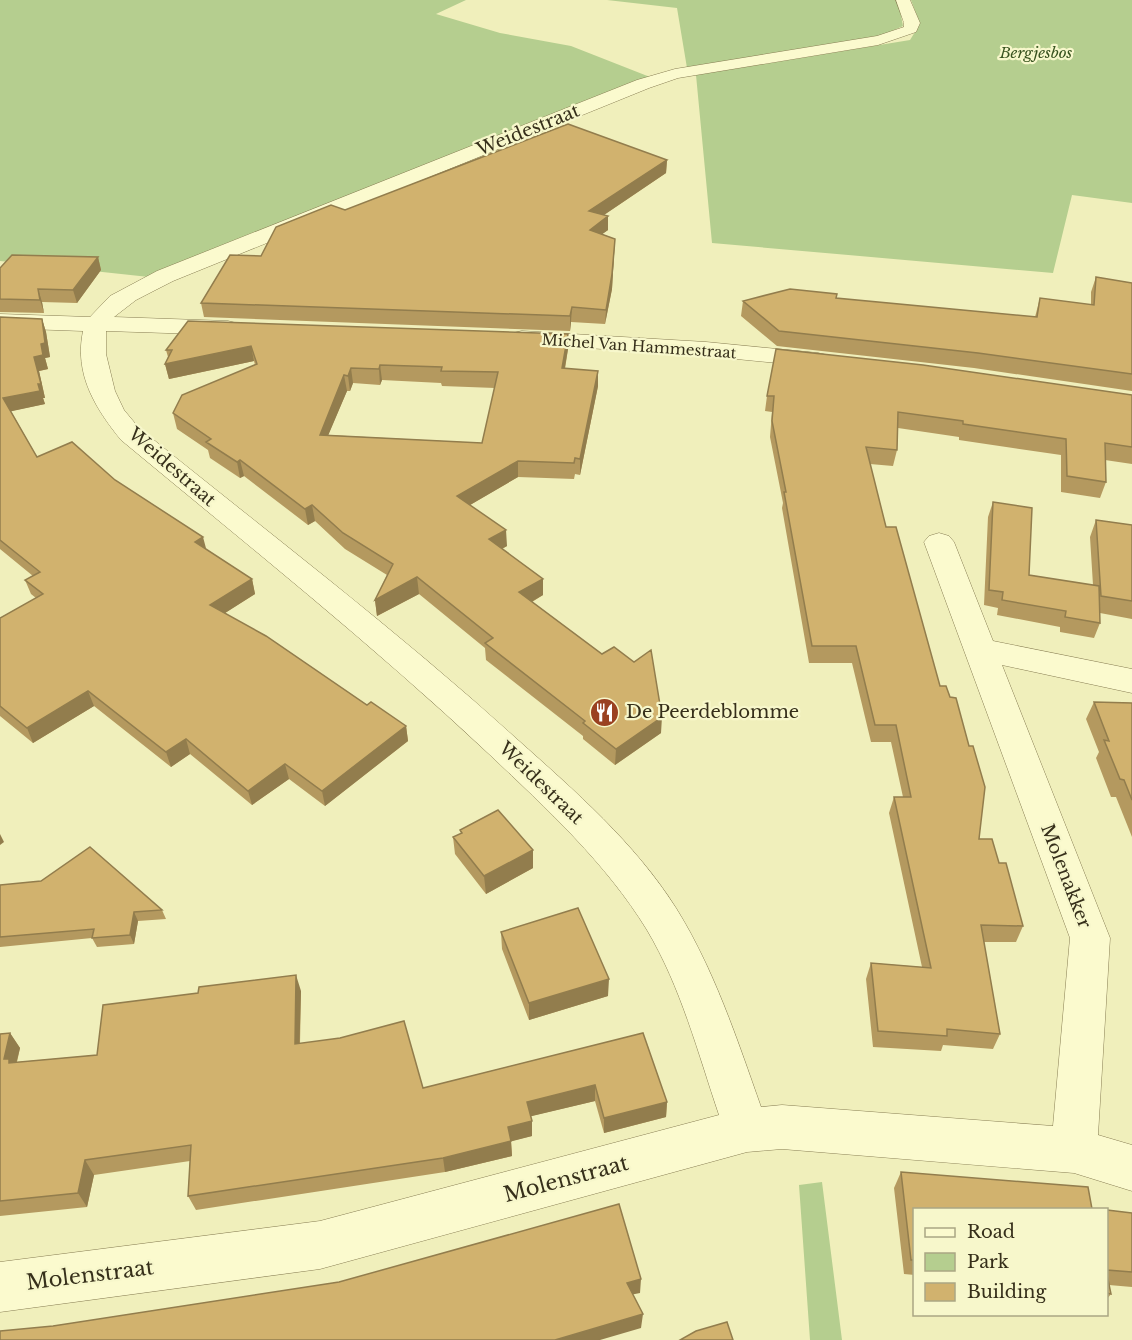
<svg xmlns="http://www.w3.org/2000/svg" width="1132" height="1340" font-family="'Libre Baskerville',serif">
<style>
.green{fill:#b5ce8f}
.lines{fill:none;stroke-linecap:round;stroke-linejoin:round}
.minor-casing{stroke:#887e54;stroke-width:1}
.minor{fill:#fbface;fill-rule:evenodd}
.wall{fill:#b4995f;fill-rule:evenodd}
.shaded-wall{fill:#927d4d}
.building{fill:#d1b26e;stroke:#927d4d;stroke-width:1.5;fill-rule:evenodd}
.labels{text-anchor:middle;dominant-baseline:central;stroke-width:4.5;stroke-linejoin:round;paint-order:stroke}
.far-park-label{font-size:15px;font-style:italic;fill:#38531f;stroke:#f7f7cb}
.far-street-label{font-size:15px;fill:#362f1a;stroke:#f7f7cb}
.street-label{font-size:18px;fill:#362f1a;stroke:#f7f7cb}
.poi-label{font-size:18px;fill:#362f1a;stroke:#f7f7cb;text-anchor:start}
.near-street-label{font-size:21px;fill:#362f1a;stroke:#f7f7cb}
</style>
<rect width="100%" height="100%" fill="#f0efbb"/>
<path class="green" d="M 0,0 L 466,0 L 436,14 L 500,33 L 571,46 L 650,77 L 149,277 L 0,261 Z
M 607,0 L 898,0 L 903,26 L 881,36 L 687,68 L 677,8 Z
M 911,0 L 1132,0 L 1132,203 L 1072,195 L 1053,273 L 712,243 L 696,75 L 910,40 L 920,24 Z
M 822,1182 L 842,1340 L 810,1340 L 799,1185 Z"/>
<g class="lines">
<defs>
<path id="minor" d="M 896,0 L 910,0 L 920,23 L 916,32 L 878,45 L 678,78 L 649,88 L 173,281 L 136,300 L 114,317 L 228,321 L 236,323 L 240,328 L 236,333 L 228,335 L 106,331 L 106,354 L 115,391 L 124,410 L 139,428 C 266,531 397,630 518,740 C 575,791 635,843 676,908 C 714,969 737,1039 761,1107 L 782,1105 L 1053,1126 L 1070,938 L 924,542 L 929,536 L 939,533 L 949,536 L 954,542 L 993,641 L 1132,669 L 1132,693 L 1002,665 L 1110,938 L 1098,1135 L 1132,1145 L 1132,1191 L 1074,1173 L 782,1149 L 747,1152 L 320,1269 L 0,1312 L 0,1262 L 320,1221 L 719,1115 C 698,1053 681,987 647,930 C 606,863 547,809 490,755 C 372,644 245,543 121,440 C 95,408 74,374 83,331 L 0,328 L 0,314 L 90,317 L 110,296 L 157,271 L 637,80 L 675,69 L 877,36 L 904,27 L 904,23 Z
M 522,331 L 706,342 L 818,353 L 827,355 L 830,360 L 827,365 L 818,367 L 706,356 L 514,343 L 510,338 L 514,333 Z"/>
</defs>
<use href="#minor" class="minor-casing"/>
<use href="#minor" class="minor"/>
</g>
<path class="wall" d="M 667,160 L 666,173 L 604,215 L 608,230 L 602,234 L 615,239 L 612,289 L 605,324 L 571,322 L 570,331 L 204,317 L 201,303 L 261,256 L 345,210 Z
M 98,257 L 101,270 L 77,303 L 42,302 L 44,313 L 0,312 L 0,268 Z
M 1096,277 L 1132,283 L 1132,391 L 974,368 L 777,346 L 741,316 L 743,301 L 1035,317 L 1040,298 L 1091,305 L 1091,292 Z
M 0,317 L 42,319 L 46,332 L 50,357 L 45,358 L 48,369 L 39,371 L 45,398 L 43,398 L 45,404 L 11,411 L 37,457 L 115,480 L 207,550 L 252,579 L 255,594 L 225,613 L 367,705 L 406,726 L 408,741 L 325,806 L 289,779 L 252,805 L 190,754 L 171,767 L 94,706 L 33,743 L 0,716 L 0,618 L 36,598 L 31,594 L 25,580 L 33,576 L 0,549 Z
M 188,321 L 568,349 L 565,369 L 598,386 L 580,475 L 575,474 L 574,479 L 518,477 L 470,505 L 507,546 L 502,549 L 543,579 L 543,595 L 532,602 L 661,733 L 615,765 L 583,739 L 583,736 L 486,660 L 485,648 L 419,594 L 377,616 L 375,600 L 387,575 L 345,549 L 315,521 L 308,525 L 244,476 L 240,478 L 210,458 L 208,450 L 177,429 L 173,413 L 255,365 L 254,361 L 169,379 L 165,364 L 168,357 L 166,350 ZM 382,380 L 441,383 L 442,386 L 495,388 L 482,443 L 328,435 L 347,391 L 350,391 L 353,383 L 380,385 Z
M 1132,395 L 1132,464 L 1105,460 L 1106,482 L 1100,498 L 1061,492 L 1061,455 L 959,440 L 959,437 L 898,428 L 897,450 L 893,466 L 870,464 L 886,527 L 979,839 L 999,863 L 1023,926 L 1016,942 L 984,942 L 1000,1034 L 993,1049 L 943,1045 L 941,1051 L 873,1047 L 866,979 L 871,963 L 922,967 L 889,813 L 894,797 L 903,797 L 891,742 L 871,742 L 852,663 L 809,663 L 782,508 L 783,503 L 770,437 L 772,412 L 765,411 L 767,396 Z
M 993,502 L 1029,575 L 1093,585 L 1090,537 L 1096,520 L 1132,525 L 1132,619 L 1100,613 L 1100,623 L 1094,638 L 1060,632 L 1060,627 L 997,615 L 998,608 L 984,605 L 988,517 Z
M 1094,702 L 1132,703 L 1132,837 L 1116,797 L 1111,797 L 1096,758 L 1099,752 L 1086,719 Z
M 460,830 L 533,868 L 486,894 L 455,854 L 453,837 L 461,834 Z
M 0,885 L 162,910 L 166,919 L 138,921 L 134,944 L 97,947 L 92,938 L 0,947 Z
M 501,932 L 608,996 L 529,1020 L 502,949 Z
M 301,991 L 300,1044 L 423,1088 L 643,1033 L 667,1102 L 666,1117 L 604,1133 L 595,1101 L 531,1116 L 532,1136 L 511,1141 L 512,1156 L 445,1172 L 196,1210 L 188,1196 L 190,1161 L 94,1175 L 87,1207 L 0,1216 L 0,1034 L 10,1033 L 20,1048 L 17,1062 L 97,1055 Z
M 901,1172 L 915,1209 L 915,1275 L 904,1274 L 894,1188 Z
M 1107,1210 L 1132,1213 L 1132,1287 L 1109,1285 L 1111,1294 L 1107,1299 Z"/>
<path class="shaded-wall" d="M 667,160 L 666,173 L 589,225 L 589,211 Z
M 608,216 L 608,230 L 590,243 L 590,230 Z
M 615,239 L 612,289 L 605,324 L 606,310 Z
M 98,257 L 101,270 L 77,303 L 73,290 Z
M 38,289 L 42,302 L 44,313 L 40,300 Z
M 572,307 L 571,322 L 570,331 L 570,316 Z
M 42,319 L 46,332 L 50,357 L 45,358 L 48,369 L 39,371 L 45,398 L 43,398 L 45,404 L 8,412 L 3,398 L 34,357 L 41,344 Z
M 568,334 L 568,349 L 562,384 L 562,368 Z
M 251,346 L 254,361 L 169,379 L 165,364 Z
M 380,365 L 382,380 L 380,385 L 379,369 Z
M 351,368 L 353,383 L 350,391 L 348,376 Z
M 598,371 L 598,386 L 580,475 L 580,459 Z
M 344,375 L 347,391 L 322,450 L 320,435 Z
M 240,460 L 244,476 L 240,478 L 237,462 Z
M 518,461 L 518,477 L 458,512 L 457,496 Z
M 312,505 L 315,521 L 308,525 L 305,509 Z
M 506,530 L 507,546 L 490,555 L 489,539 Z
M 203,537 L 207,552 L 195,542 Z
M 417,577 L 419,594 L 377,616 L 375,600 Z
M 252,579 L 255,594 L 214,620 L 210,605 Z
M 543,579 L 543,595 L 519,609 L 519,592 Z
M 88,691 L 94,706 L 33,743 L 27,728 Z
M 662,717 L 661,733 L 615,765 L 616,749 Z
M 406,726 L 408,741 L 325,806 L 322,791 Z
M 186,739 L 190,754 L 171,767 L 166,752 Z
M 285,764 L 289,779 L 252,805 L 248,791 Z
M 0,834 L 4,842 L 0,845 Z
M 533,850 L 533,868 L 486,894 L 484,876 Z
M 134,912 L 138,921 L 134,944 L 130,935 Z
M 296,975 L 301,991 L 299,1060 L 295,1044 Z
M 609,979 L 608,996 L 529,1020 L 529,1003 Z
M 10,1033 L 20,1048 L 15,1068 L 4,1059 Z
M 595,1085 L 595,1101 L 528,1117 L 527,1102 Z
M 667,1102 L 666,1117 L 604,1133 L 604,1118 Z
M 532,1121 L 532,1136 L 509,1142 L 508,1127 Z
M 511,1141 L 512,1156 L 445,1172 L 443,1158 Z
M 85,1160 L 94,1175 L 87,1207 L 78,1193 Z
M 641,1279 L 640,1293 L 625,1296 L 627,1283 Z
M 643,1314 L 641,1328 L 600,1340 L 555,1340 Z"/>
<path class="building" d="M 568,124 L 667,160 L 589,211 L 608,216 L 590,230 L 615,239 L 612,274 L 606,310 L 572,307 L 570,316 L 201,303 L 230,255 L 261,256 L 276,227 L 331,205 L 345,210 Z
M 12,255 L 98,257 L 73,290 L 38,289 L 40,300 L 0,299 L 0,268 Z
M 1096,277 L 1132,283 L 1132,374 L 978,353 L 779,331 L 743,301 L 790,289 L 837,294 L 836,298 L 1037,317 L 1040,298 L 1094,305 Z
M 0,317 L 42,319 L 45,343 L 41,344 L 43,355 L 34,357 L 41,384 L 38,384 L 40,391 L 3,398 L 37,457 L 72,442 L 115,480 L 203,537 L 195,542 L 252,579 L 210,605 L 266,636 L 367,705 L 371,702 L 406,726 L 322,791 L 285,764 L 248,791 L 186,739 L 166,752 L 88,691 L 27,728 L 0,706 L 0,618 L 43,594 L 25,580 L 40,572 L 0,540 Z
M 188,321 L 568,334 L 562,368 L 598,371 L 580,459 L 575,458 L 574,463 L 518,461 L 457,496 L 506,530 L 489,539 L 543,579 L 519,592 L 602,654 L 614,647 L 634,662 L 651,650 L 662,717 L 616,749 L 583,723 L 585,721 L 485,643 L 493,638 L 417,577 L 375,600 L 393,564 L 343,533 L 312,505 L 305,509 L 240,460 L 237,462 L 206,442 L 211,439 L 173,413 L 182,395 L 257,364 L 251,346 L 165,364 L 172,350 L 166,350 ZM 380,365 L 442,367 L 441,371 L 498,372 L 482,443 L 320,435 L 344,375 L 348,376 L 351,368 L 379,369 Z
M 776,349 L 923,365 L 1132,395 L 1132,447 L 1105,443 L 1106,482 L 1067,476 L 1066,439 L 963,424 L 963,421 L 898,412 L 897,450 L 866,447 L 886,527 L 896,527 L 940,686 L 946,686 L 950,697 L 956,698 L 969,746 L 973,746 L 985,787 L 979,839 L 992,839 L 999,863 L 1006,863 L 1023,926 L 981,925 L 1000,1034 L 947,1029 L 947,1036 L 878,1031 L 871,963 L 931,968 L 894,797 L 911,797 L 896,725 L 875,725 L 856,646 L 812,646 L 784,492 L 786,492 L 772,421 L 774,396 L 767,396 Z
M 993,502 L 1032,508 L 1029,575 L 1099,586 L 1100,623 L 1065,617 L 1066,611 L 1002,600 L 1003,592 L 989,590 Z
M 1096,520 L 1132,525 L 1132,601 L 1101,596 Z
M 1094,702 L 1132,703 L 1132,800 L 1124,780 L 1120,779 L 1104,740 L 1109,741 Z
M 498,810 L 533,850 L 484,876 L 453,837 L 462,833 L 460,830 Z
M 90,847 L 162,910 L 134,912 L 130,935 L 92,938 L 94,929 L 0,937 L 0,885 L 41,881 Z
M 578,908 L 609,979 L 529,1003 L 501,932 Z
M 296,975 L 295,1044 L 340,1038 L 404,1021 L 423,1088 L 643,1033 L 667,1102 L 604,1118 L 595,1085 L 527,1102 L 532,1121 L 508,1127 L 511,1141 L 443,1158 L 188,1196 L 191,1145 L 85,1160 L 78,1193 L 0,1201 L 0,1034 L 10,1033 L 4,1059 L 9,1059 L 9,1063 L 97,1055 L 103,1005 L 198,993 L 199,987 Z
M 901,1172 L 1088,1187 L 1092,1209 L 1097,1209 L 915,1209 L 915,1260 L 911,1260 Z
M 619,1204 L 641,1279 L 627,1283 L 643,1314 L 555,1340 L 0,1340 L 0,1331 L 53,1326 L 339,1282 Z
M 1107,1210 L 1132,1213 L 1132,1272 L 1107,1270 Z
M 1107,1275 L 1111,1294 L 1107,1293 Z
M 727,1322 L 733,1340 L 680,1340 L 696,1331 Z"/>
<defs>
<symbol id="restaurant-disc" viewBox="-11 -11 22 22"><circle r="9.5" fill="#9a4121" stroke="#f7f7cb"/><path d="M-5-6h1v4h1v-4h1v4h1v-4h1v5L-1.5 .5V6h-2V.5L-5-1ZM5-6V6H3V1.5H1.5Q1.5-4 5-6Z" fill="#fff"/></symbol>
</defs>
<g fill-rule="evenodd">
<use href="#restaurant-disc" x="588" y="696" width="33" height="33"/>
</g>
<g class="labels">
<g class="far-park-label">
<text x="1036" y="52">Bergjesbos</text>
</g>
<g class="far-street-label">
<text transform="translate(639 346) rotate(4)">Michel Van Hammestraat</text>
</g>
<g class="street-label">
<text transform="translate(528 130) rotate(-22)">Weidestraat</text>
<text transform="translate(172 467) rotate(41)">Weidestraat</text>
<text transform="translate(541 783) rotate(44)">Weidestraat</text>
<text transform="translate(1066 876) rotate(69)">Molenakker</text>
</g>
<g class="poi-label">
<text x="626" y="712">De Peerdeblomme</text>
</g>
<g class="near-street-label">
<text transform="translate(566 1179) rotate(-15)">Molenstraat</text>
<text transform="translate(90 1275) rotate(-7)">Molenstraat</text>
</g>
</g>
<rect x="913" y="1208" width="195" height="108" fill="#f7f7cb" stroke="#aaa784" stroke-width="1.5"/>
<rect x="925" y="1228" width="30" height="9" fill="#fbface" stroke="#aaa784" stroke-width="1.5"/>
<text x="967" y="1238" font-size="18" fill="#362f1a">Road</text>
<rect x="925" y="1253" width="30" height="18" fill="#b5ce8f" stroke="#aaa784" stroke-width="1.5"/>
<text x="967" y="1268" font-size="18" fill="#362f1a">Park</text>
<rect x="925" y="1283" width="30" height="18" fill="#d1b26e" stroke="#aaa784" stroke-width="1.5"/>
<text x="967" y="1298" font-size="18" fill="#362f1a">Building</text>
</svg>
